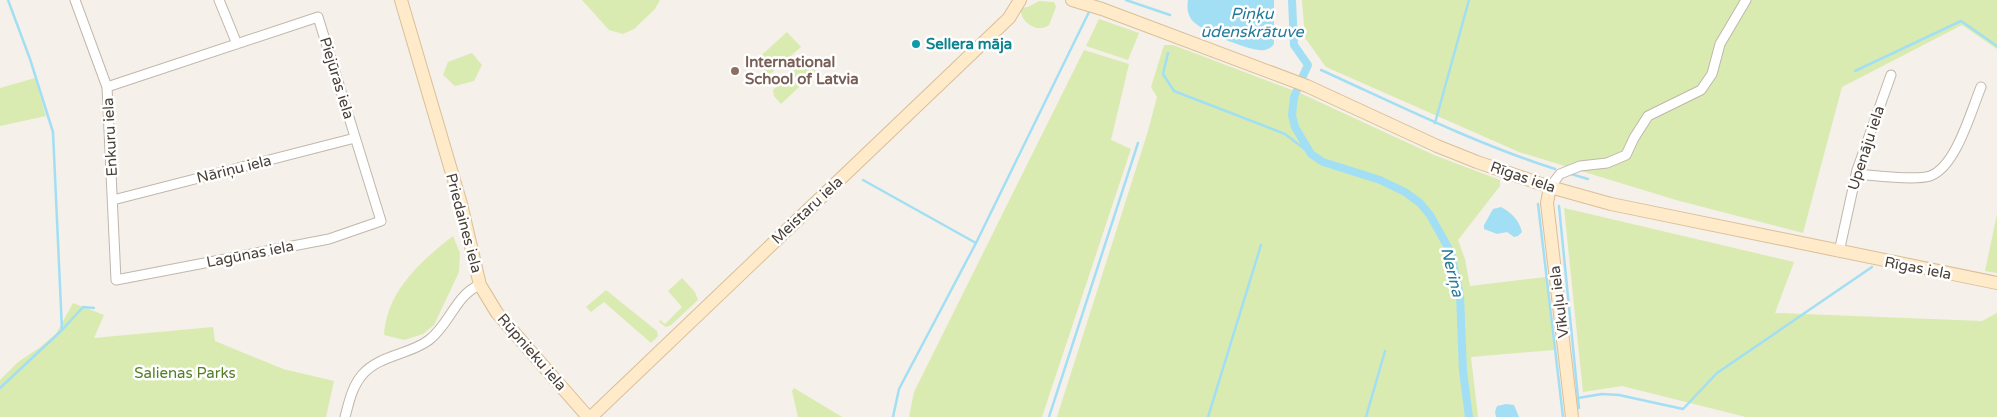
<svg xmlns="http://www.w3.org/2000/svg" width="1997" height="417" font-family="'Varela Round',sans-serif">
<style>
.green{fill:#d9ebb0}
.water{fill:#a3dff4}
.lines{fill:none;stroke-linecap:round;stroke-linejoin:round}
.stream{stroke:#a3dff4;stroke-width:2.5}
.canal{stroke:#a3dff4;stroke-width:8}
.street-casing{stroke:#c1b6ab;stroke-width:11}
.secondary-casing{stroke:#dabf99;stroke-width:14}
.street{stroke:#fff;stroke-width:9}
.secondary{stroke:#ffeac9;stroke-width:12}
.culture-dot{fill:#0f9aa8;stroke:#fff;stroke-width:2}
.education-dot{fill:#8d6e63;stroke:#fff;stroke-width:2}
.labels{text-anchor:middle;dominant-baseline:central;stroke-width:5;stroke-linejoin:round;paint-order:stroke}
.culture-label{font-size:15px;font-weight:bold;fill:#0d838f;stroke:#fff;text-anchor:start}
.education-label{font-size:15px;font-weight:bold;fill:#785e54;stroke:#fff;text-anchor:start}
.street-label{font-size:15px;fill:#493f37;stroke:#fff}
.park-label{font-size:15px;fill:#557e27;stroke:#fff}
.water-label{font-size:16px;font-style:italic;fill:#257999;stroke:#fff}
</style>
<rect width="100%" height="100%" fill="#f5f0e9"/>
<path class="green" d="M 582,0 L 660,0 L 655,9 L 634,29 L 623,34 L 609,30 Z
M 1302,0 L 1997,0 L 1997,49 L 1962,25 L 1842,87 L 1803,233 L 1676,200 L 1519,152 L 1326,67 L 1305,38 Z
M 1039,1 L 1054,2 L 1056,7 L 1049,25 C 1038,34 1019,22 1021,8 L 1028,7 Z
M 1099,19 L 1139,33 L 1128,60 L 1086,46 Z
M 787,32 L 801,47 L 769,75 L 755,61 Z
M 1164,45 L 1173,45 L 1300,93 L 1434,155 L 1500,180 L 1500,186 L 1458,240 L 1465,259 L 1470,286 L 1546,277 L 1554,350 L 1471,357 L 1478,417 L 1057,417 L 1148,131 L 1157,97 L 1151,87 Z
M 1084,50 L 1129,64 L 1111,140 L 1131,149 L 1042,417 L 909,417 L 914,392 Z
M 472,53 L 482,65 L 474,81 L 455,86 L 443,75 L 448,62 Z
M 806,64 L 816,71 L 781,104 L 774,96 L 773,90 L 800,65 Z
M 35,78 L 46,116 L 0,126 L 0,88 Z
M 1564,208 L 1794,262 L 1775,313 L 1982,321 L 1997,313 L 1997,417 L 1746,417 L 1622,386 L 1583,392 Z
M 1997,214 L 1997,273 L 1985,271 Z
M 453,236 L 460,253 L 459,272 L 434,325 L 423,334 L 404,340 L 384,335 C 387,291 420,262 453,236 Z
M 682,278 L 695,292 L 698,300 L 671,325 L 666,327 L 659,322 L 660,320 L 665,324 L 682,307 L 668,291 Z
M 606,290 L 657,331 L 658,336 L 651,343 L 604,302 L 591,312 L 586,307 Z
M 73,303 L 104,315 L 94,338 L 213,327 L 215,341 L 283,369 L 334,381 L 326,417 L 0,417 L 0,380 L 18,362 L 39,348 L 56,334 Z
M 794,388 L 842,417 L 798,417 L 792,391 Z"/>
<path class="water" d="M 1188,0 L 1274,0 L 1274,44 C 1272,47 1269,49 1265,50 C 1252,53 1198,30 1191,19 C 1187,12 1187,7 1188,0 Z
M 1501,207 C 1512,213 1519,220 1522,232 L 1518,236 L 1514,237 L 1507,232 L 1497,234 L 1484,229 L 1484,225 L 1493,209 Z
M 1506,404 L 1514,405 L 1519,417 L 1496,417 L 1495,412 L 1497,406 Z"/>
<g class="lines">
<path class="stream" d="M 8,0 L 30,59 L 53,132 L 62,330
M 1126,0 L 1170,15
M 1168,53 L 1163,74 L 1174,91 L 1285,134 L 1311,154
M 1321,70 C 1398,105 1474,143 1555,169
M 1855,71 L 1961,21 L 1997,46
M 1435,123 L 1469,0
M 1571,174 L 1588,179
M 863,180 L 976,243
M 1538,204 L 1563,417
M 1559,206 L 1579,408
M 0,388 L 62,330 L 83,307 L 94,308
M 1578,398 L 1602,394 L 1619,395 L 1683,409 L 1717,373 L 1872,267
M 893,417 L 899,389 L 976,243 L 1089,12
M 1049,417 L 1138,143
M 1208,417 L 1261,245
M 1366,417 L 1385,351"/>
<path class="canal" d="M 1292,0 L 1294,45 L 1308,65 L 1302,78
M 1297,90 L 1294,97 L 1292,115 L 1295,127 L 1311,154 L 1323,162 L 1380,180 L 1405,192 L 1420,203 L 1430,215 L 1450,251 L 1460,295 L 1463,371 L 1469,417"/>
<defs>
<path id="street" d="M 75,0 L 107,87 L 116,280 L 329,239 L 381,221 L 318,17 L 107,87
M 219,0 L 237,44
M 1856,174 C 1874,175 1913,181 1930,176 C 1956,167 1971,111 1981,87
M 1550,187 L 1560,174 L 1580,166 L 1607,163 L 1626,155 L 1634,138 L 1648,116 L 1701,90 L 1712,74 L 1720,44 L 1746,0
M 113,200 L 355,138
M 1839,252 L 1857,170 L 1891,75
M 345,417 C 349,402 352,387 362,375 C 379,355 409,355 429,340 C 450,324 456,294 480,285"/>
<path id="secondary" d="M 401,0 L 461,204 L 480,285 L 497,313 L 588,417
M 1072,0 L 1102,9 L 1307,86 L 1437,146 L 1477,162 L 1550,187 L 1611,204 L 1997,283
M 1550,187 L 1547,203 L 1572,417
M 591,417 L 1009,18 L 1020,0"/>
</defs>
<use href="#street" class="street-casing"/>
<use href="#secondary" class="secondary-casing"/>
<use href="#street" class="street"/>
<use href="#secondary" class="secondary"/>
</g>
<circle class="culture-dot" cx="916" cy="44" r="5"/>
<circle class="education-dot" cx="735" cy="71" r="5"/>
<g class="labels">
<g class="culture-label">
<text x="926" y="44">Sellera māja</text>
</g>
<g class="education-label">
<text x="745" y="62">International<tspan x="745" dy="17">School of Latvia</tspan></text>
</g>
<g class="street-label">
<text transform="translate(337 78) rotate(73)">Piejūras iela</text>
<text transform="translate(110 137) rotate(-93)">Enkuru iela</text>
<text transform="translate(1866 148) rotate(-72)">Upenāju iela</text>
<text transform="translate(234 169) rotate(-14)">Nāriņu iela</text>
<text transform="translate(1523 177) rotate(19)">Rīgas iela</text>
<text transform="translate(807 210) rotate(-43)">Meistaru iela</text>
<text transform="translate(464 223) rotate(75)">Priedaines iela</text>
<text transform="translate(250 254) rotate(-11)">Lagūnas iela</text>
<text transform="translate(1918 268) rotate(11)">Rīgas iela</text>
<text transform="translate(1559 302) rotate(-97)">Vīkuļu iela</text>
<text transform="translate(532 352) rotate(49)">Rūpnieku iela</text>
</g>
<g class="park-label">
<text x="185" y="373">Salienas Parks</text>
</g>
<g class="water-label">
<text x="1252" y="14">Piņķu<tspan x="1252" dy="18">ūdenskrātuve</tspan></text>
<text transform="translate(1452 272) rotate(76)">Neriņa</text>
</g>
</g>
</svg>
